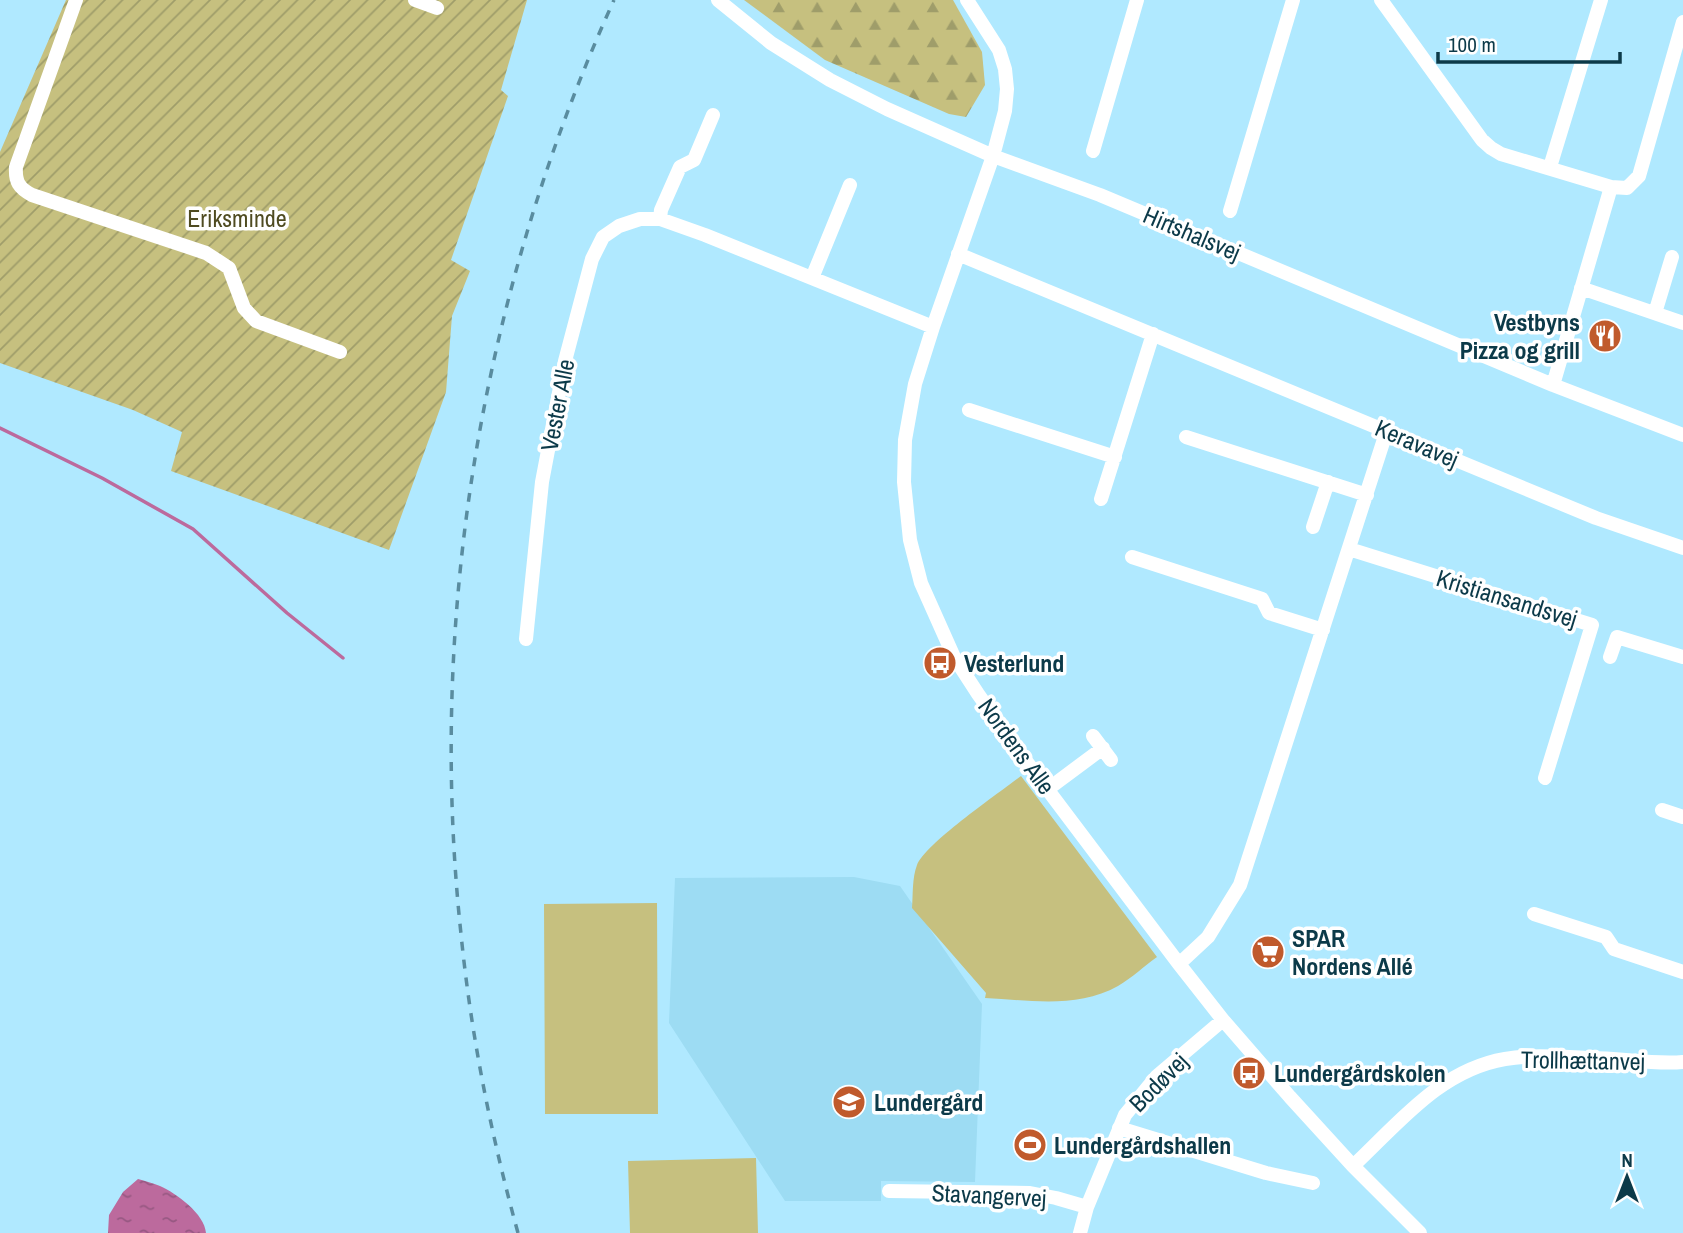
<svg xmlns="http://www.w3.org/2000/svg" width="1683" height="1233" font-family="'Archivo Narrow',sans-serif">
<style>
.built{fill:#9ddcf3}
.green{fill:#c6c07f}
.forest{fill:url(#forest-firs)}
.garden{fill:url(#garden-furrows)}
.water{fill:url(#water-ripples)}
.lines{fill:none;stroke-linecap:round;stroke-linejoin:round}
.stream{stroke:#bc6a9d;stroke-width:3.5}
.minor{stroke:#fff;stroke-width:14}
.rail{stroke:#598c9f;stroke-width:3.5;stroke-dasharray:9 9;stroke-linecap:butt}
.labels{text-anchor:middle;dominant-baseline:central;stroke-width:7;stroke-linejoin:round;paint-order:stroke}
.park-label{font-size:24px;fill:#4f4b21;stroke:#fff}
.street-label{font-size:24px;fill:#0c3a49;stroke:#fff}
.poi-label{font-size:24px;font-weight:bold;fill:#0c3a49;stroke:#fff;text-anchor:start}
</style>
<defs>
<pattern id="forest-firs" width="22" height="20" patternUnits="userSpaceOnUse" patternTransform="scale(1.75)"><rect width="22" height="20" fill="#c6c07f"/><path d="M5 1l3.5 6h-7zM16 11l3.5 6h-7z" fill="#9f9d6a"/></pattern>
<pattern id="garden-furrows" width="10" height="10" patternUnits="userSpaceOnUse" patternTransform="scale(1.75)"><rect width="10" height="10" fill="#c6c07f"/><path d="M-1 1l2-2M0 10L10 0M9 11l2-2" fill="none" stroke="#9f9d6a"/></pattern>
<pattern id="water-ripples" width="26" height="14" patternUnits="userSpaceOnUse" patternTransform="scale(1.75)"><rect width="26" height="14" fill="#bc6a9d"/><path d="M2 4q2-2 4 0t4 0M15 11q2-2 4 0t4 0" fill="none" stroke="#975882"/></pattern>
</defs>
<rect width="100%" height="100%" fill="#b0e9ff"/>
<path class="built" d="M 854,877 L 900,886 L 982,1004 L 975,1182 L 881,1181 L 881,1201 L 785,1201 L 669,1023 L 675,878 Z"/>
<path class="green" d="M 1021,776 L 1157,957 C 1144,966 1132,978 1118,986 C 1077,1009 1029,1000 985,998 L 986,993 L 912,908 C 913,894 912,878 917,865 C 926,843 999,793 1021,776 Z
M 657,903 L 658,1114 L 545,1114 L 544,904 Z
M 756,1158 L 758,1233 L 630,1233 L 628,1161 Z"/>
<path class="forest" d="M 744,0 L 953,0 L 982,52 L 985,85 L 966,117 L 949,114 L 825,60 Z"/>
<path class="garden" d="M 66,0 L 527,0 L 501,90 L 508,96 L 451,260 L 470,271 L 452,316 L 446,392 L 389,550 L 171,471 L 182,432 L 133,410 L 0,363 L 0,152 Z"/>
<path class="water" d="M 138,1179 C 145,1181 153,1183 160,1186 C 176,1193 205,1214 206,1233 L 108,1233 L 109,1215 L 123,1192 Z"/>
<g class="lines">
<path class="stream" d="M 0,428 L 102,478 L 193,529 L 287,613 L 343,658"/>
<path class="minor" d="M 76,0 L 16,167 C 15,182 19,188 32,195 L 206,253 L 229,268 L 244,308 L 256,321 L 340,352
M 415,0 L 437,8
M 718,0 L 771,43 L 830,80 L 887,109 L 993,156 L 1100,195 L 1553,385 L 1683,435
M 967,0 L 999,50 L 1005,69 L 1007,89 L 1005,111 L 993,156 L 933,327 L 915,384 L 905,440 L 904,482 L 910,540 L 921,583 L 954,657 L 978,694 L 1023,757 L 1179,964 L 1223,1020 L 1290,1097 L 1353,1166 L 1420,1233
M 1381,0 L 1482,140 L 1491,148 L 1501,154 L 1611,187 L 1553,385
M 1093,151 L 1137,0
M 1550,167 L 1601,0
M 1611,187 L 1627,188 L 1639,176 L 1683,22
M 1230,211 L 1293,0
M 660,219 L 661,210 L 680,167 L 694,160 L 713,115
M 958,254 L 1596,518 L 1683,548
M 812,278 L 850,185
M 1581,288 L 1683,323
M 1655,313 L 1672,257
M 969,410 L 1115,457
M 1186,437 L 1367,495
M 1101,499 L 1153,334
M 1313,527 L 1328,482
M 1349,549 L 1592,625 L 1545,778
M 1132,557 L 1262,599 L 1269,613 L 1323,630
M 526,639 L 542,482 L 565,361 L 592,259 L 603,237 L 619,226 L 640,219 L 660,219 L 705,235 L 933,327
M 1610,657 L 1617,637 L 1683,657
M 1093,736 L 1111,760
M 1048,789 L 1103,748
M 1662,810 L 1683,817
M 1534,914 L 1606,937 L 1614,949 L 1683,972
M 1179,964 L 1208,937 L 1240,885 L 1387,430
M 1119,1128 L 1266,1173 L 1313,1183
M 1353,1166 C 1399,1123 1440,1070 1505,1059 C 1533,1054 1563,1057 1591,1058 C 1620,1058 1655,1065 1683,1062
M 889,1191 L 1030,1193 L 1056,1198 L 1087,1207
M 1080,1233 L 1087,1207 L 1125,1115 L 1157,1076 L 1223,1020"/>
<path class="rail" d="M 518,1233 C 491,1135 471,1035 461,934 C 427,617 482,290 614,0"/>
</g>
<defs>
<symbol id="restaurant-disc" viewBox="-11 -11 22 22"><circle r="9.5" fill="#c05a2c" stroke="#fff"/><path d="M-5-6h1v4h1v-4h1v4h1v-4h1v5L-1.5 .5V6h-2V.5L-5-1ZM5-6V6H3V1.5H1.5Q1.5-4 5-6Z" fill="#fff"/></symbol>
<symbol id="bus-disc" viewBox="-11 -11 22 22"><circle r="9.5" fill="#c05a2c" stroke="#fff"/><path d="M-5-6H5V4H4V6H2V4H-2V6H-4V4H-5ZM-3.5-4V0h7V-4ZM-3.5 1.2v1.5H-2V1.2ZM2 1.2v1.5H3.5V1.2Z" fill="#fff"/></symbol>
<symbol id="supermarket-disc" viewBox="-11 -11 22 22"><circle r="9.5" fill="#c05a2c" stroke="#fff"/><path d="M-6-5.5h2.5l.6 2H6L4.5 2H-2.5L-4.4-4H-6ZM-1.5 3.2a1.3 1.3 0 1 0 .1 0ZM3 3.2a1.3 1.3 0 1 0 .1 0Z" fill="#fff"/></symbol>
<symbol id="school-disc" viewBox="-11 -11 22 22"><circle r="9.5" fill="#c05a2c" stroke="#fff"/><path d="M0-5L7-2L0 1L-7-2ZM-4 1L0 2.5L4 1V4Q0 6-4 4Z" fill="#fff"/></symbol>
<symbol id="stadium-disc" viewBox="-11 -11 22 22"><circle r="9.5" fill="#c05a2c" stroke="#fff"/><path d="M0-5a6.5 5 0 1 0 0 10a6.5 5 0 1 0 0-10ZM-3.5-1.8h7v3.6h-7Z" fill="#fff"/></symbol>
</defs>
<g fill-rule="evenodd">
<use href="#restaurant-disc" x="1586" y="317" width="38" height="38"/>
<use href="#bus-disc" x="921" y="644" width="38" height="38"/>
<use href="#supermarket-disc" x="1249" y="933" width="38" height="38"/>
<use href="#bus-disc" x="1230" y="1054" width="38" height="38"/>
<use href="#school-disc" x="830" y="1083" width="38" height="38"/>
<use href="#stadium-disc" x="1011" y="1126" width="38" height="38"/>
</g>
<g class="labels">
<g class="park-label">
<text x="237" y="218">Eriksminde</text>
</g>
<g class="street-label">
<text transform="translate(1192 233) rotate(23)">Hirtshalsvej</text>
<text transform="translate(557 405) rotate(-79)">Vester Alle</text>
<text transform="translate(1417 443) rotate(23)">Keravavej</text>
<text transform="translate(1507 598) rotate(17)">Kristiansandsvej</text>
<text transform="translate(1017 746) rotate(54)">Nordens Alle</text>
<text transform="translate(1583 1060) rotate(1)">Trollhættanvej</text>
<text transform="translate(1158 1082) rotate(-45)">Bodøvej</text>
<text transform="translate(989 1195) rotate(3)">Stavangervej</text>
</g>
<g class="poi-label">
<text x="1580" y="322" text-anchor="end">Vestbyns<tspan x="1580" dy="28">Pizza og grill</tspan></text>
<text x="964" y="663">Vesterlund</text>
<text x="1292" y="938">SPAR<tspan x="1292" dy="28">Nordens Allé</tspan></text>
<text x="1274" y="1073">Lundergårdskolen</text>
<text x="874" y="1102">Lundergård</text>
<text x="1054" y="1145">Lundergårdshallen</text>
</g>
</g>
<g transform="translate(1627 1177)" stroke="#ffffff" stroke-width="5" paint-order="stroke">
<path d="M0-5L12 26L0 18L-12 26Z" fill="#0c3a49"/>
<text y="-10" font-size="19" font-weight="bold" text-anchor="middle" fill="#0c3a49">N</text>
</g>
<path d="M1438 52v10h182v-10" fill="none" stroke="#0c3a49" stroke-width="3.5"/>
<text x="1448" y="52" font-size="21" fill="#0c3a49" stroke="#ffffff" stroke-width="5" paint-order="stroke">100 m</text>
</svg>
